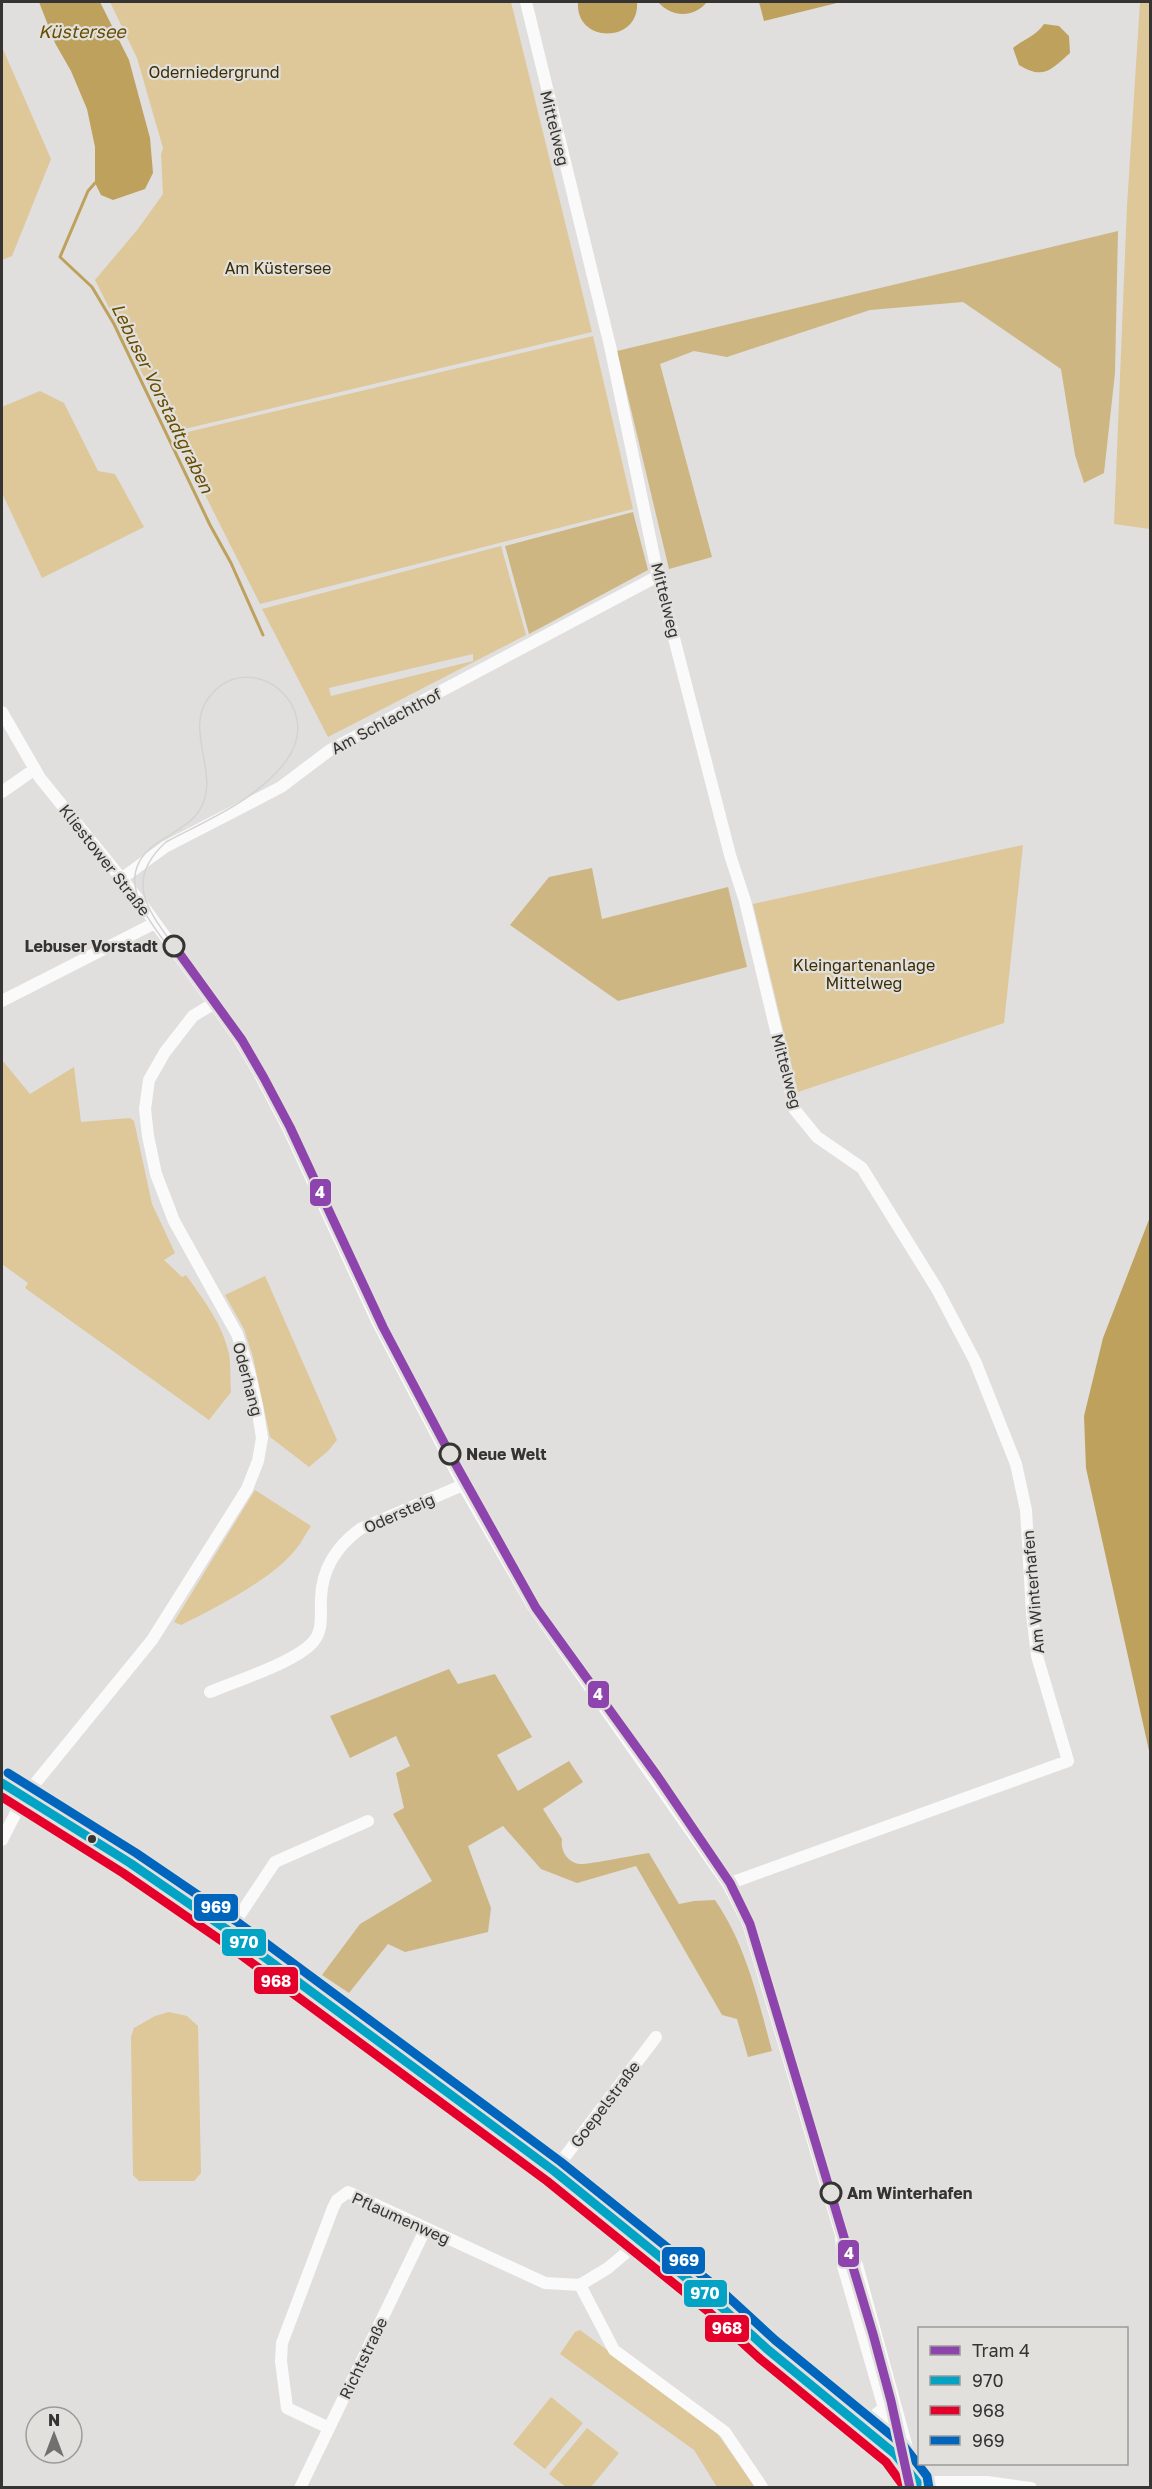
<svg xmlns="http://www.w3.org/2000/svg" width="1152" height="2489" font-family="'Golos Text',sans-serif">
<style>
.green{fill:#dec798;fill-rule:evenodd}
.forest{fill:#cdb682}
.water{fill:#bda15c}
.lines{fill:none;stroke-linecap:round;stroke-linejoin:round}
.stream{stroke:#bda15c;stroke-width:3}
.minor{stroke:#fafafa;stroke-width:12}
.tram{stroke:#d4d3d3;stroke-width:1.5}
.bus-1-casing{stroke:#e1e0dc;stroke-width:14}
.bus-2-casing{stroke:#e1e0dc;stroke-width:14}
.bus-3-casing{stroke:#e1e0dc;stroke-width:14}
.bus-1{stroke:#03a3c6;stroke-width:9}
.bus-2{stroke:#e4002b;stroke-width:9}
.bus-3{stroke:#0065bd;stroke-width:9}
.tram-1-casing{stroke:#e1e0dc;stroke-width:14}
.tram-1{stroke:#8e44ad;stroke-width:9}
.stop-dot{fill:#e1e0dc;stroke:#353433;stroke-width:3}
.bus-dot{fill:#353433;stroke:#e1e0dc;stroke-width:2}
.labels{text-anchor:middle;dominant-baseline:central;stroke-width:4.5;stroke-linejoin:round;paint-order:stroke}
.park-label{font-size:16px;fill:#3c2c03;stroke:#e1e0dc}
.street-label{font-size:16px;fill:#353433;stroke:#e1e0dc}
.stop-label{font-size:16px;font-weight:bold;fill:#353433;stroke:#e1e0dc;text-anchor:start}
.water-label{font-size:18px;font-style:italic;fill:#684c00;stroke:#e1e0dc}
.line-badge{stroke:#e1e0dc;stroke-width:2}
.badge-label{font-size:16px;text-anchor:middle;font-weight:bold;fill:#fff}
</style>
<rect width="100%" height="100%" fill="#e0dfdd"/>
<path class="green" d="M 110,2 L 511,2 L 592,332 L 172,432 L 95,280 L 138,229 L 163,194 L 161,154 L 163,148 L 137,58 Z
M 1140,2 L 1150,2 L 1150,529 L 1114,524 L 1127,206 Z
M 2,47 L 51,159 L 12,256 L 2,260 Z
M 593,336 L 633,509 L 260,604 L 175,435 Z
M 40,391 L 64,403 L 98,471 L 115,474 L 144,527 L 42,578 L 2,493 L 2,407 Z
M 501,546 L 526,635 L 328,737 L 262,609 ZM 473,654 L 473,661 L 331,696 L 329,688 Z
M 1023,845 L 1004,1023 L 798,1092 L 753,904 Z
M 2,1060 L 30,1094 L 74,1067 L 81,1122 L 130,1118 L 134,1121 L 152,1204 L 175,1253 L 164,1260 L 182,1277 L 186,1275 C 203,1299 223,1325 229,1354 C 231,1366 230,1380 231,1392 L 209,1420 L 25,1288 L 28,1283 L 2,1264 Z
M 265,1276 L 337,1440 L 328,1451 L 309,1467 L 270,1437 L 253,1357 L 244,1329 L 225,1295 Z
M 255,1490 L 311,1526 C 306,1533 302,1542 296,1549 C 274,1578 214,1609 181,1625 L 174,1622 Z
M 169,2012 L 187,2016 L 198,2026 L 201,2173 L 194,2181 L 139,2181 L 133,2175 L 131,2037 L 134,2028 L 155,2016 Z
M 580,2330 L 715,2430 L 755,2487 L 717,2487 L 694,2450 L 560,2354 L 575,2332 Z
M 551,2397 L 583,2423 L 545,2469 L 513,2444 Z
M 587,2428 L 619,2453 L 591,2487 L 566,2487 L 549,2474 Z"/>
<path class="forest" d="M 1118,231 L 1115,373 L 1104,473 L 1084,483 L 1075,455 L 1061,369 L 963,302 L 870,310 L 727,357 L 694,351 L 660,364 L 712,557 L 669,569 L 617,351 Z
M 633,512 L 648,570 L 529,634 L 505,546 Z
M 592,868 L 602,919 L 728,887 L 747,967 L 618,1001 L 510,925 L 549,877 Z
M 449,1669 L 458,1684 L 495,1674 L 532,1737 L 497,1755 L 518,1791 L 569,1761 L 583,1782 L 543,1809 L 562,1839 C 560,1850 567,1862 579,1864 C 587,1865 635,1855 649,1853 L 679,1904 L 694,1901 L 715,1900 C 746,1945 758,1999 772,2051 L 748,2057 L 737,2019 L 722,2015 L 636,1866 L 577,1883 L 541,1869 L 503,1826 L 468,1846 L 491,1908 L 488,1932 L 405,1952 L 388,1944 L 349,1993 L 322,1975 L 360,1924 L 432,1881 L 393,1814 L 404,1808 L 396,1773 L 410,1766 L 396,1736 L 350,1758 L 330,1716 Z"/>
<path class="water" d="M 39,2 L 100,2 L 129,60 L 150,138 L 153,173 L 145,189 L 113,200 L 101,195 L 95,183 L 95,147 L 87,109 L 71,71 L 55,43 Z
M 578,2 L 637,2 C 640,44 575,44 578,2 Z
M 658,2 L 707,2 C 694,18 672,18 658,2 Z
M 759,2 L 841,2 L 764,21 Z
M 1044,24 L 1059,26 L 1069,36 L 1070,53 C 1051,70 1043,80 1019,65 L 1013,48 C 1024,39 1036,36 1044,24 Z
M 1150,1217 L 1150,1755 L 1086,1468 L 1084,1416 L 1103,1338 Z"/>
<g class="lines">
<path class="stream" d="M 95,183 L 88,191 L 60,257 L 92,287 L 114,324 L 210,525 L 231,563 L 263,635"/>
<path class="minor" d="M 526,2 L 610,346 L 658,576 L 730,855 L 745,901 L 795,1110 L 817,1137 L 862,1168 L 937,1289 L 975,1361 L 1016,1464 L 1026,1510 L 1032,1613 L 1037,1656 L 1068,1761 L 728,1884
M 2,712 L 40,778 L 138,899 L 238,1037 L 258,1071 L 288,1128 L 377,1321 L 463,1485 L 533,1606 L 728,1884 L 748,1923 L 841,2235 L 843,2266 L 884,2408 L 902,2488
M 2,792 L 35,769
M 121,879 L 165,847 L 281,787 L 330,750 L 658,576
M 2,1001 L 155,923
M 210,1692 C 236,1681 296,1662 313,1642 C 324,1630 320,1613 321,1598 C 322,1568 337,1546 360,1529 L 463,1485
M 2,1783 L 130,1863 L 229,1931 L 554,2171 L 641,2240 L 717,2303 L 767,2349 L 895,2454 L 917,2482
M 2,1840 L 24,1797 L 152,1640 L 247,1489 L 258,1461 L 262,1438 L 257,1406 L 249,1371 L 237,1334 L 174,1221 L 156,1174 L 148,1136 L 145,1109 L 149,1080 L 165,1052 L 193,1016 L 213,1004
M 229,1931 L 275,1862 L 368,1821
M 554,2171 L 656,2037
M 843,2239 L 857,2265 L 915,2477
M 580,2285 L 614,2350 L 725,2432 L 762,2487
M 847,2415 L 871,2418 L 884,2408
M 329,2428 L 287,2408 L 281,2361 L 282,2343 L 333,2208 L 337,2200 L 348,2192 L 545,2283 L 580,2285 L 608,2268 L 641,2240
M 917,2482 L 987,2482 L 1031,2488
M 300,2488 L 426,2228"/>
<path class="tram" d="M 169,948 C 148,918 113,878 153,846 C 167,835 186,828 197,814 C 225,777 181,731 210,696 C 251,646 327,706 286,761 C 257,800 207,820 166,842 C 124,880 147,909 174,946"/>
<defs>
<path id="bus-1" d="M 2,1783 L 130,1863 L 229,1931 L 554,2171 L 717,2303 L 767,2349 L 895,2454 L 917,2482 L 917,2488"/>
<path id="bus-2" d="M 2,1797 L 123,1873 L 222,1941 L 547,2181 L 709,2312 L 759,2358 L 886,2462 L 905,2488"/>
<path id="bus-3" d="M 8,1773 L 136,1853 L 236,1921 L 561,2162 L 725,2294 L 775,2340 L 903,2445 L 927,2476 L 929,2488"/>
</defs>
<use href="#bus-1" class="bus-1-casing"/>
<use href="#bus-2" class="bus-2-casing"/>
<use href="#bus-3" class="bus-3-casing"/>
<use href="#bus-1" class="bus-1"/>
<use href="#bus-2" class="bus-2"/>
<use href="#bus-3" class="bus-3"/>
<defs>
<path id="tram-1" d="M 174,946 L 242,1040 L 264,1078 L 290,1127 L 383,1327 L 450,1454 L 536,1608 L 658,1777 L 730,1883 L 750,1924 L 873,2334 L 891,2401 L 910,2488"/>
</defs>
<use href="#tram-1" class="tram-1-casing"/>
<use href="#tram-1" class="tram-1"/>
</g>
<g class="stop-dot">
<circle cx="174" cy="946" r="10"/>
<circle cx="450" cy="1454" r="10"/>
<circle cx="831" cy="2193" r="10"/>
</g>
<circle class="bus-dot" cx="92" cy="1839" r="5"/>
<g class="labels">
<g class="park-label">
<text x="214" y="72">Oderniedergrund</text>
<text x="278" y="268">Am Küstersee</text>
<text x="864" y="965">Kleingartenanlage<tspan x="864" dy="18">Mittelweg</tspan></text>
</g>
<g class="street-label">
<text transform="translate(555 128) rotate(76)">Mittelweg</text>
<text transform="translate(666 600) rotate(76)">Mittelweg</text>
<text transform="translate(386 721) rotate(-28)">Am Schlachthof</text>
<text transform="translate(105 860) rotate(52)">Kliestower Straße</text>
<text transform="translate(787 1071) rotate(75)">Mittelweg</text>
<text transform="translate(248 1379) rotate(75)">Oderhang</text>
<text transform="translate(399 1513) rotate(-24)">Odersteig</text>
<text transform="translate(1033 1592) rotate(-95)">Am Winterhafen</text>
<text transform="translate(605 2104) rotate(-53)">Goepelstraße</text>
<text transform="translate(401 2218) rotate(24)">Pflaumenweg</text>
<text transform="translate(363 2358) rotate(-64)">Richtstraße</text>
</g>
<g class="stop-label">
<text x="158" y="946" text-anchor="end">Lebuser Vorstadt</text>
<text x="466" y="1454">Neue Welt</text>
<text x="847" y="2193">Am Winterhafen</text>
</g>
<g class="water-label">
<text x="82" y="31">Küstersee</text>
<text transform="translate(163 398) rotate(64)">Lebuser Vorstadtgraben</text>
</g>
</g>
<g class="line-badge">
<rect x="309" y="1178" width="23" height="29" rx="6" fill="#8e44ad"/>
<rect x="587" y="1680" width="23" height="29" rx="6" fill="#8e44ad"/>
<rect x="193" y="1893" width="46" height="29" rx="6" fill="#0065bd"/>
<rect x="221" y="1928" width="46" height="29" rx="6" fill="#03a3c6"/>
<rect x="253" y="1966" width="46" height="29" rx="6" fill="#e4002b"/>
<rect x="837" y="2239" width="23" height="29" rx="6" fill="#8e44ad"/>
<rect x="661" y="2246" width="45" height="29" rx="6" fill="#0065bd"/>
<rect x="683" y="2279" width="45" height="29" rx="6" fill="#03a3c6"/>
<rect x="704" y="2314" width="46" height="29" rx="6" fill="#e4002b"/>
</g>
<g class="badge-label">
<text x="320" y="1198">4</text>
<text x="598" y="1700">4</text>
<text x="216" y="1913">969</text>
<text x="244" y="1948">970</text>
<text x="276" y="1987">968</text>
<text x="849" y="2259">4</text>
<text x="684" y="2266">969</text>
<text x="705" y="2299">970</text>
<text x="727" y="2334">968</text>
</g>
<rect width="1152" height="2489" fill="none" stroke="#353433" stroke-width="6"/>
<rect x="918" y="2327" width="210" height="138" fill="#e1e0dc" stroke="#9c9b98" stroke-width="1.5"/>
<rect x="930" y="2346" width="30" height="9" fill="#8e44ad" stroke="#9c9b98" stroke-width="1.5"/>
<text x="972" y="2357" font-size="18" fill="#353433">Tram 4</text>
<rect x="930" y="2376" width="30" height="9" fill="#03a3c6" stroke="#9c9b98" stroke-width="1.5"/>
<text x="972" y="2387" font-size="18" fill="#353433">970</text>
<rect x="930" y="2406" width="30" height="9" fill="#e4002b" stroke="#9c9b98" stroke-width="1.5"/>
<text x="972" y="2417" font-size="18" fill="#353433">968</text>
<rect x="930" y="2436" width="30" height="9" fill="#0065bd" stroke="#9c9b98" stroke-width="1.5"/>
<text x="972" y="2447" font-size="18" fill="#353433">969</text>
<g transform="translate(54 2435)"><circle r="28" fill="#e1e0dc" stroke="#9c9b98" stroke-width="1.5"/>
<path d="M0-4.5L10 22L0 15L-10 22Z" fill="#71706e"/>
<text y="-9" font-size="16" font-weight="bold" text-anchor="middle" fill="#353433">N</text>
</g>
</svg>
